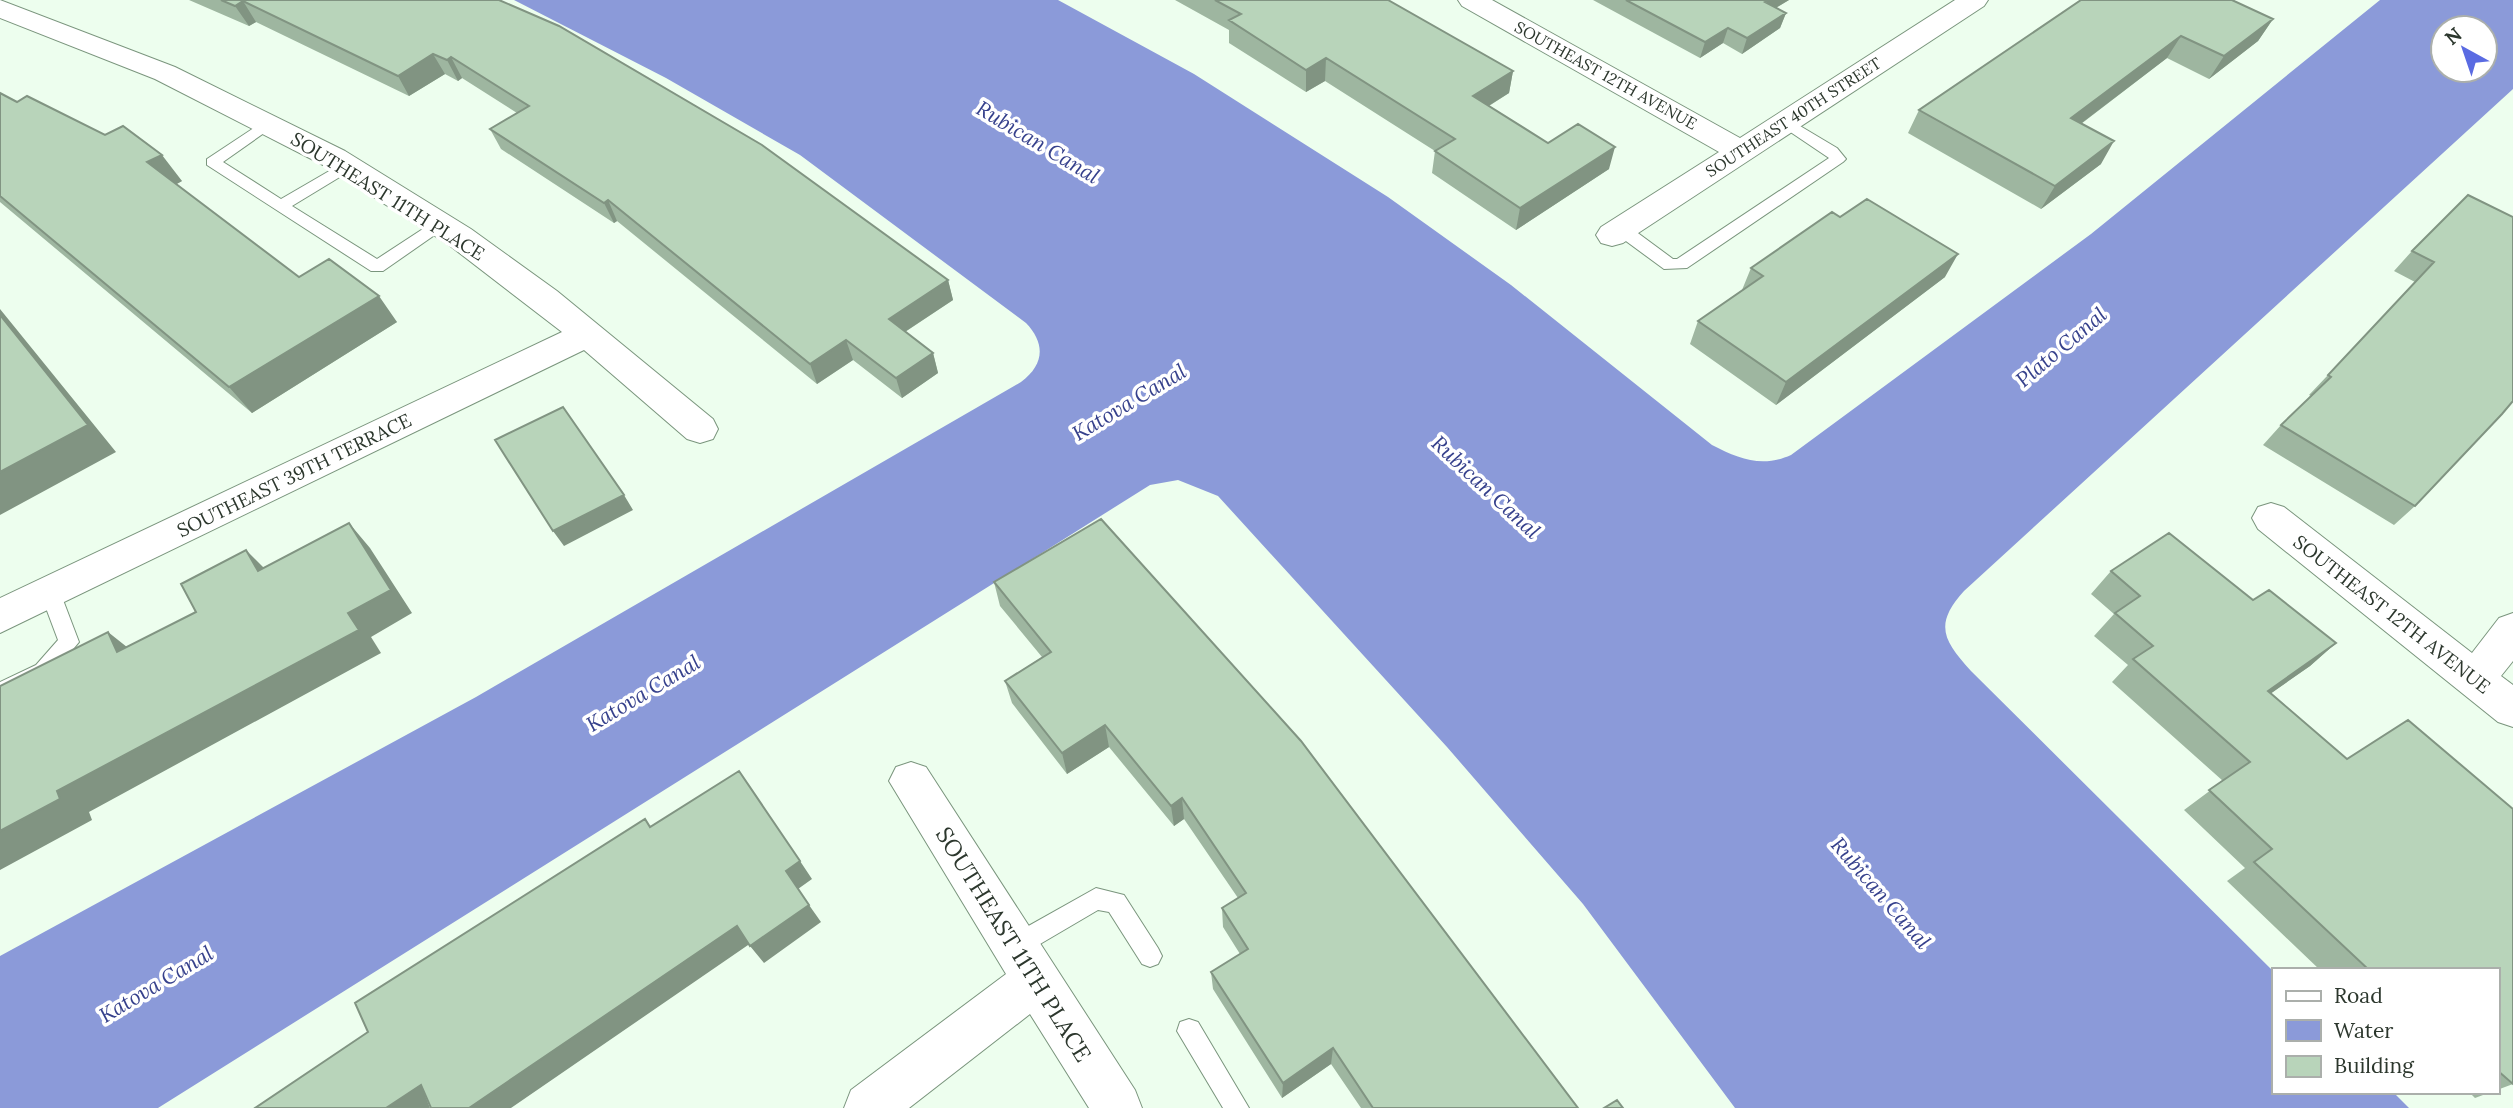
<svg xmlns="http://www.w3.org/2000/svg" width="2513" height="1108" font-family="Lora,serif">
<style>
.water{fill:#8b9ad9;fill-rule:evenodd}
.lines{fill:none;stroke-linecap:round;stroke-linejoin:round}
.service-casing{stroke:#7a957d;stroke-width:2}
.minor-casing{stroke:#7a957d;stroke-width:2}
.service{fill:#fff;fill-rule:evenodd}
.minor{fill:#fff;fill-rule:evenodd}
.wall{fill:#9eb6a0}
.shaded-wall{fill:#819482}
.building{fill:#b8d4ba;stroke:#819482;stroke-width:2}
.labels{text-anchor:middle;dominant-baseline:central;stroke-width:7;stroke-linejoin:round;paint-order:stroke}
.far-street-label{font-size:16px;fill:#2c372d;stroke:#fff}
.street-label{font-size:19px;fill:#2c372d;stroke:#fff}
.water-label{font-size:21px;font-style:italic;fill:#36418c;stroke:#fff}
.near-street-label{font-size:23px;fill:#2c372d;stroke:#fff}
</style>
<rect width="100%" height="100%" fill="#edfeee"/>
<path class="water" d="M 514,0 L 1058,0 L 1194,74 L 1388,197 L 1511,285 L 1712,445 C 1739,459 1762,468 1791,455 L 2091,234 L 2380,0 L 2513,0 L 2513,89 L 1964,591 C 1933,625 1944,641 1971,671 L 2273,971 L 2273,1092 L 2393,1092 L 2409,1108 L 1735,1108 L 1583,904 L 1447,747 L 1218,496 L 1178,480 L 1150,485 L 158,1108 L 0,1108 L 0,956 L 476,697 L 1021,382 C 1044,365 1046,344 1026,323 L 800,155 L 666,78 ZM 2443,28 L 2485,28 L 2485,70 L 2443,70 Z"/>
<g class="lines">
<defs>
<path id="service" d="M 1785,117 L 1837,148 L 1846,159 L 1843,162 L 1687,268 L 1664,269 L 1615,233 L 1615,225 L 1627,225 L 1673,259 L 1677,259 L 1829,158 L 1780,125 L 1778,122 Z
M 269,118 L 276,123 L 274,126 L 223,162 L 281,199 L 343,163 L 353,163 L 353,169 L 292,206 L 377,259 L 435,221 L 447,221 L 449,225 L 383,271 L 371,271 L 207,165 L 207,159 Z
M 50,584 L 57,586 L 60,592 L 79,642 L 50,677 L 0,701 L 0,682 L 36,665 L 58,640 L 40,592 L 43,586 Z
M 1096,888 L 1124,895 L 1158,948 L 1162,956 L 1158,964 L 1150,967 L 1142,964 L 1109,912 L 1098,910 L 1023,954 L 1015,957 L 1007,954 L 1003,946 L 1007,938 Z
M 1189,1019 L 1198,1022 L 1249,1108 L 1223,1108 L 1177,1031 L 1180,1022 Z"/>
<path id="minor" d="M 0,0 L 175,67 L 345,151 L 471,229 L 557,291 L 713,419 L 718,429 L 713,439 L 700,443 L 687,439 L 584,350 L 0,633 L 0,598 L 562,332 L 449,245 L 323,165 L 155,79 L 0,18 Z
M 1458,0 L 1492,0 L 1740,138 L 1955,0 L 1988,0 L 1984,6 L 1623,243 L 1612,246 L 1601,243 L 1596,235 L 1601,227 L 1719,152 L 1462,6 Z
M 2271,503 L 2284,507 L 2472,653 L 2499,618 L 2513,613 L 2513,661 L 2501,676 L 2513,685 L 2513,727 L 2498,722 L 2258,529 L 2252,518 L 2258,507 Z
M 911,762 L 926,767 L 1135,1090 L 1142,1108 L 1089,1108 L 1030,1014 L 909,1108 L 844,1108 L 851,1090 L 1006,974 L 889,781 L 896,767 Z"/>
</defs>
<use href="#service" class="service-casing"/>
<use href="#minor" class="minor-casing"/>
<use href="#service" class="service"/>
<use href="#minor" class="minor"/>
</g>
<path class="wall" d="M 189,0 L 499,0 L 948,280 L 953,300 L 905,332 L 933,353 L 938,373 L 902,398 L 853,360 L 817,384 L 617,221 L 614,223 L 501,149 L 490,129 L 517,113 L 462,78 L 458,81 L 445,74 L 409,96 L 256,22 L 249,26 Z
M 1175,0 L 1388,0 L 1513,71 L 1509,93 L 1489,106 L 1548,143 L 1609,169 L 1516,230 L 1432,173 L 1435,151 L 1325,81 L 1306,92 L 1229,43 L 1229,30 Z
M 1593,0 L 1789,0 L 1776,8 L 1786,13 L 1780,28 L 1742,54 L 1723,43 L 1700,58 Z
M 2081,0 L 2273,19 L 2258,41 L 2209,79 L 2167,58 L 2081,124 L 2101,164 L 2041,209 L 1908,133 L 1919,110 Z
M 0,93 L 182,181 L 176,184 L 299,277 L 397,322 L 252,413 L 0,202 Z
M 2468,195 L 2415,506 L 2394,525 L 2263,445 L 2281,425 L 2311,396 L 2309,395 L 2328,375 L 2415,282 L 2394,271 L 2412,251 Z
M 1751,268 L 1945,277 L 1776,405 L 1690,344 L 1698,321 L 1742,290 Z
M 2169,533 L 2253,600 L 2269,590 L 2336,643 L 2310,666 L 2271,693 L 2347,759 L 2408,720 L 2513,809 L 2513,1084 L 2497,1090 L 2497,970 L 2320,970 L 2227,881 L 2245,868 L 2184,810 L 2223,781 L 2112,682 L 2128,665 L 2094,636 L 2114,614 L 2091,594 L 2111,571 Z
M 994,582 L 1578,1108 L 1361,1108 L 1331,1064 L 1282,1098 L 1213,989 L 1211,972 L 1240,954 L 1223,927 L 1222,908 L 1238,898 L 1184,819 L 1174,826 L 1109,747 L 1067,774 L 1012,703 L 1005,681 L 1042,657 L 1000,606 Z
M 2469,1092 L 2491,1092 L 2475,1098 Z"/>
<path class="shaded-wall" d="M 1769,0 L 1789,0 L 1760,17 L 1765,2 Z
M 243,1 L 256,22 L 249,26 L 235,6 Z
M 1786,13 L 1780,28 L 1742,54 L 1747,38 Z
M 2273,19 L 2258,41 L 2209,79 L 2224,56 Z
M 1728,28 L 1723,43 L 1700,58 L 1705,42 Z
M 2181,36 L 2167,58 L 2058,141 L 2071,118 Z
M 433,54 L 445,74 L 409,96 L 398,76 Z
M 451,57 L 462,78 L 458,81 L 447,60 Z
M 1326,58 L 1325,81 L 1306,92 L 1306,70 Z
M 1513,71 L 1509,93 L 1469,118 L 1473,96 Z
M 2114,141 L 2101,164 L 2041,209 L 2055,186 Z
M 1615,147 L 1609,169 L 1516,230 L 1520,208 Z
M 162,155 L 182,181 L 168,189 L 147,162 Z
M 608,200 L 617,221 L 614,223 L 604,203 Z
M 1958,254 L 1945,277 L 1776,405 L 1786,382 Z
M 948,280 L 953,300 L 894,339 L 889,319 Z
M 379,296 L 397,322 L 252,413 L 229,387 Z
M 0,309 L 116,452 L 0,515 Z
M 846,340 L 853,360 L 817,384 L 810,364 Z
M 933,353 L 938,373 L 902,398 L 896,378 Z
M 624,495 L 633,510 L 564,546 L 553,531 Z
M 349,523 L 370,548 L 412,613 L 371,637 L 381,653 L 89,812 L 92,820 L 0,870 L 0,831 L 57,791 Z
M 246,550 L 270,574 L 258,571 Z
M 108,632 L 137,655 L 117,652 Z
M 2336,643 L 2310,666 L 2243,713 L 2268,691 Z
M 1105,725 L 1109,747 L 1067,774 L 1062,753 Z
M 1182,798 L 1184,819 L 1174,826 L 1171,806 Z
M 800,861 L 812,879 L 798,889 L 786,871 Z
M 809,905 L 821,922 L 764,963 L 750,946 Z
M 737,926 L 751,943 L 511,1108 L 469,1108 Z
M 1333,1048 L 1331,1064 L 1282,1098 L 1283,1083 Z
M 421,1085 L 430,1108 L 386,1108 Z"/>
<path class="building" d="M 221,0 L 499,0 L 559,26 L 762,145 L 948,280 L 889,319 L 933,353 L 896,378 L 846,340 L 810,364 L 608,200 L 604,203 L 490,129 L 529,106 L 451,57 L 447,60 L 433,54 L 398,76 L 243,1 L 235,6 Z
M 1215,0 L 1388,0 L 1513,71 L 1473,96 L 1548,143 L 1578,124 L 1615,147 L 1520,208 L 1435,151 L 1455,139 L 1326,58 L 1306,70 L 1229,20 L 1241,14 Z
M 1626,0 L 1769,0 L 1765,2 L 1786,13 L 1747,38 L 1728,28 L 1705,42 Z
M 2081,0 L 2232,0 L 2273,19 L 2224,56 L 2181,36 L 2071,118 L 2114,141 L 2055,186 L 1919,110 Z
M 0,93 L 17,102 L 27,96 L 105,135 L 123,126 L 162,155 L 147,162 L 299,277 L 329,259 L 379,296 L 229,387 L 0,196 Z
M 2468,195 L 2513,217 L 2513,401 L 2502,414 L 2415,506 L 2281,425 L 2331,377 L 2328,375 L 2434,262 L 2412,251 Z
M 1867,199 L 1958,254 L 1786,382 L 1698,321 L 1763,276 L 1751,268 L 1832,212 L 1840,217 Z
M 0,315 L 88,425 L 0,472 Z
M 563,407 L 624,495 L 553,531 L 495,440 Z
M 1101,519 L 1301,741 L 1578,1108 L 1373,1108 L 1333,1048 L 1283,1083 L 1211,972 L 1248,949 L 1222,908 L 1246,893 L 1182,798 L 1171,806 L 1105,725 L 1062,753 L 1005,681 L 1051,652 L 994,582 Z
M 349,523 L 391,590 L 348,613 L 359,630 L 57,791 L 60,799 L 0,831 L 0,686 L 108,632 L 117,652 L 196,612 L 181,584 L 246,550 L 258,571 Z
M 2169,533 L 2253,600 L 2269,590 L 2336,643 L 2268,691 L 2347,759 L 2408,720 L 2513,809 L 2513,1084 L 2497,1070 L 2497,970 L 2369,970 L 2254,862 L 2272,849 L 2209,790 L 2250,762 L 2133,659 L 2153,646 L 2115,613 L 2140,596 L 2111,571 Z
M 739,771 L 800,861 L 786,871 L 809,905 L 750,946 L 737,926 L 469,1108 L 431,1108 L 421,1085 L 386,1108 L 255,1108 L 368,1032 L 355,1003 L 645,819 L 650,827 Z
M 1617,1100 L 1623,1108 L 1604,1108 Z"/>
<g class="labels">
<g class="far-street-label">
<text transform="translate(1606 75) rotate(29)">SOUTHEAST 12TH AVENUE</text>
<text transform="translate(1793 117) rotate(-33)">SOUTHEAST 40TH STREET</text>
</g>
<g class="street-label">
<text transform="translate(388 196) rotate(32)">SOUTHEAST 11TH PLACE</text>
<text transform="translate(294 475) rotate(-26)">SOUTHEAST 39TH TERRACE</text>
<text transform="translate(2392 614) rotate(38)">SOUTHEAST 12TH AVENUE</text>
</g>
<g class="water-label">
<text transform="translate(1038 142) rotate(31)">Rubican Canal</text>
<text transform="translate(2061 347) rotate(-40)">Plato Canal</text>
<text transform="translate(1129 402) rotate(-31)">Katova Canal</text>
<text transform="translate(1486 487) rotate(43)">Rubican Canal</text>
<text transform="translate(643 693) rotate(-31)">Katova Canal</text>
<text transform="translate(1881 893) rotate(49)">Rubican Canal</text>
<text transform="translate(156 984) rotate(-31)">Katova Canal</text>
</g>
<g class="near-street-label">
<text transform="translate(1014 944) rotate(58)">SOUTHEAST 11TH PLACE</text>
</g>
</g>
<rect x="2272" y="968" width="228" height="126" fill="#ffffff" stroke="#abafab" stroke-width="2"/>
<rect x="2286" y="991" width="35" height="10" fill="#ffffff" stroke="#abafab" stroke-width="2"/>
<text x="2334" y="1003" font-size="21" fill="#2c372d">Road</text>
<rect x="2286" y="1020" width="35" height="21" fill="#8b9ad9" stroke="#abafab" stroke-width="2"/>
<text x="2334" y="1038" font-size="21" fill="#2c372d">Water</text>
<rect x="2286" y="1056" width="35" height="21" fill="#b8d4ba" stroke="#abafab" stroke-width="2"/>
<text x="2334" y="1073" font-size="21" fill="#2c372d">Building</text>
<g transform="translate(2464 49) rotate(320)"><circle r="33" fill="#ffffff" stroke="#abafab" stroke-width="2"/>
<path d="M0-5L12 26L0 18L-12 26Z" fill="#5a6be2"/>
<text y="-10" font-size="19" font-weight="bold" text-anchor="middle" fill="#2c372d">N</text>
</g>
</svg>
